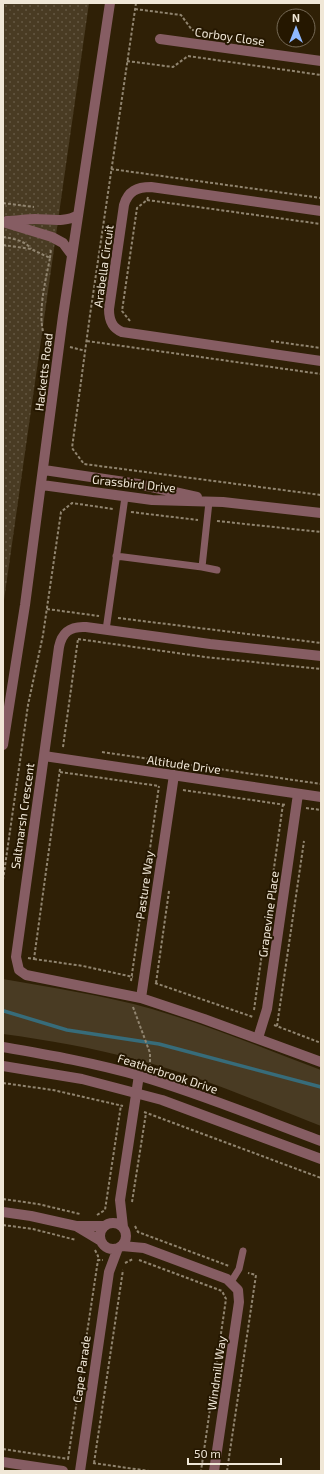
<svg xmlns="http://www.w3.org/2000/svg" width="324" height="1474" font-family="'Exo 2',sans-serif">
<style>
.grass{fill:url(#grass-dots)}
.park{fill:#493b23}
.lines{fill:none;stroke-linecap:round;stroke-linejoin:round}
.stream{stroke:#376c7a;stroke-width:3.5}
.path{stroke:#918570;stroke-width:2;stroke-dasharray:3 2;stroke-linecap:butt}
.service{stroke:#865d63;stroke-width:7}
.minor{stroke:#865d63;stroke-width:10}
.tertiary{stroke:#865d63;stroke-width:10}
.labels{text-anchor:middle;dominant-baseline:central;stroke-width:4;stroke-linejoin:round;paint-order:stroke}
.street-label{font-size:12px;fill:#f0e7d7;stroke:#251700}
</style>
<defs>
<pattern id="grass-dots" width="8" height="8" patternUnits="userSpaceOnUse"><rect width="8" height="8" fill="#493b23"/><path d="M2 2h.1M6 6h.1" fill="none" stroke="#645742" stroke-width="1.8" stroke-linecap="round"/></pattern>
</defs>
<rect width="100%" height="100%" fill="#2f2006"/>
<path class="grass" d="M 3,3 L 89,3 L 3,607 Z"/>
<path class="park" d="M 3,979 C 53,988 103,995 152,1009 C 210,1026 265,1049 321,1070 L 321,1126 C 261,1103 200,1076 138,1060 C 93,1048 48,1040 3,1034 Z"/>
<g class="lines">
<path class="stream" d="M 4,1011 L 67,1030 L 159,1044 L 321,1087"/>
<path class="path" d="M 136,3 L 90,315 L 72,448 L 84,464 L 321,495
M 135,9 L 181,15 L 192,30 L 254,39
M 127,61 L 173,67 L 188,56 L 321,75
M 111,169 L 321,198
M 147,200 L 321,224
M 3,203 L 34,207
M 3,237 C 12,238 26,241 31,249
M 3,245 L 31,249 L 50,258 C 46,279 34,324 48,342
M 50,258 L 51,249
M 130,321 L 122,311 L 137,208 L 147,200 L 148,197
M 87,341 L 321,374
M 271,341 L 321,348
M 70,347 L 86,351
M 131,512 L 198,520
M 217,521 L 321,532
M 47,609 L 99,616
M 118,618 L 321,643
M 78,639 L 205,657 L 321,669
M 63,747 L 78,639
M 102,752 L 321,784
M 60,772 L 159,786
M 183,790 L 286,805
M 306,808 L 321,810
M 3,880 L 28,705 L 43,635 L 61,512 L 72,503 L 113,509
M 28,958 L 34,959 L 60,769
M 34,959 L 83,966 L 133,977
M 131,981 L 159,786
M 155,983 L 253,1017
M 156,983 L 169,891
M 133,1007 L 150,1053 L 150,1065
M 254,1010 L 283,804
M 274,1025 L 321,1043
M 277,1026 L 304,841
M 120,1058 L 175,1074
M 3,1083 L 53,1090 L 123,1106
M 144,1112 L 321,1178
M 3,1199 L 38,1204 L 80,1214
M 132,1202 L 146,1113
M 97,1215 L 105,1210 L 121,1105
M 3,1225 L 33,1229 L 76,1240
M 135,1226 L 138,1232 L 229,1266
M 95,1250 L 98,1256 L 98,1260 L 103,1260
M 139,1260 L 222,1291 L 226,1299 L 201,1471
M 125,1263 L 133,1259
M 3,1449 L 69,1459
M 68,1459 L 98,1260
M 93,1463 L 149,1471
M 94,1463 L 123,1270
M 227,1471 L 256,1275 L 248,1273"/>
<path class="service" d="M 116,556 L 202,567 L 209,502
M 202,567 L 217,570
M 106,630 L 125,497
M 231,1282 L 239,1269 L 243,1251"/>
<path class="minor" d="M 160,39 L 321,61
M 321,211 L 151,187 C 137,187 128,191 124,205 L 109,309 C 109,320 112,328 122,332 L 321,361
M 321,656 L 210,644 L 86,627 C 70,626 62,632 59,647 L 16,957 L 19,970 L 26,975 L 141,998 L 204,1019 L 321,1062
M 44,756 L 321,797
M 141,998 L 174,775
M 258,1038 L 267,1009 L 298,794
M 3,1212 L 31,1216 L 76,1226 L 105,1226
M100 1236a13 13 0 1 1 26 0a13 13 0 1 1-26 0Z
M 76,1226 L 101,1241
M 123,1227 L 120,1200 L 139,1075
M 122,1246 L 144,1248 L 227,1279 L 238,1290 L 239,1302 L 214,1471
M 3,1462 L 63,1471
M 80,1471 L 109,1272 L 118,1248"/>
<path class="tertiary" d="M 7,221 C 16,221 26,219 35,219 C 50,219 65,223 78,215
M 3,222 L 52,237 L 63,243 L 72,255
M 44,470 L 138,484 L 197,497
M 42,485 L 152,500 L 223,502 L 321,513
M 3,745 L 25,605 L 63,316 L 110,3
M 3,1047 C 49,1055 95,1063 140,1076 C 202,1094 261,1119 321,1141
M 3,1066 L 82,1079 L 162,1100 L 321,1159"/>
</g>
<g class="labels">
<g class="street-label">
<text transform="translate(230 36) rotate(8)">Corboy Close</text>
<text transform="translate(103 266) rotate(-82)">Arabella Circuit</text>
<text transform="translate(43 372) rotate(-83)">Hacketts Road</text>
<text transform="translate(134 483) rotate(6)">Grassbird Drive</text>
<text transform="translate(184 764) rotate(8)">Altitude Drive</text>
<text transform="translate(22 816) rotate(-82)">Saltmarsh Crescent</text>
<text transform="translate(144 885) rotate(-82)">Pasture Way</text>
<text transform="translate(268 914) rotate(-82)">Grapevine Place</text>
<text transform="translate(168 1073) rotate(18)">Featherbrook Drive</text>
<text transform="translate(81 1369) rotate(-82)">Cape Parade</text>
<text transform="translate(216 1373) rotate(-82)">Windmill Way</text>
</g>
</g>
<rect width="324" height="1474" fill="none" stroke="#f0e7d7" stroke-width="8"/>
<g transform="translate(296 28)"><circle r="19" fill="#251700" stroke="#766a56"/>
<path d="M0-3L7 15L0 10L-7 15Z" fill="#8fb8fd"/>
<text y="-6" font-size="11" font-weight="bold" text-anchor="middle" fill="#f0e7d7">N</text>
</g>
<path d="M188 1458v6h93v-6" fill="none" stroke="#f0e7d7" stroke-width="2"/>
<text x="194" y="1458" font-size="12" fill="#f0e7d7" stroke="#251700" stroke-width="3" paint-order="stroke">50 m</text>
</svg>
